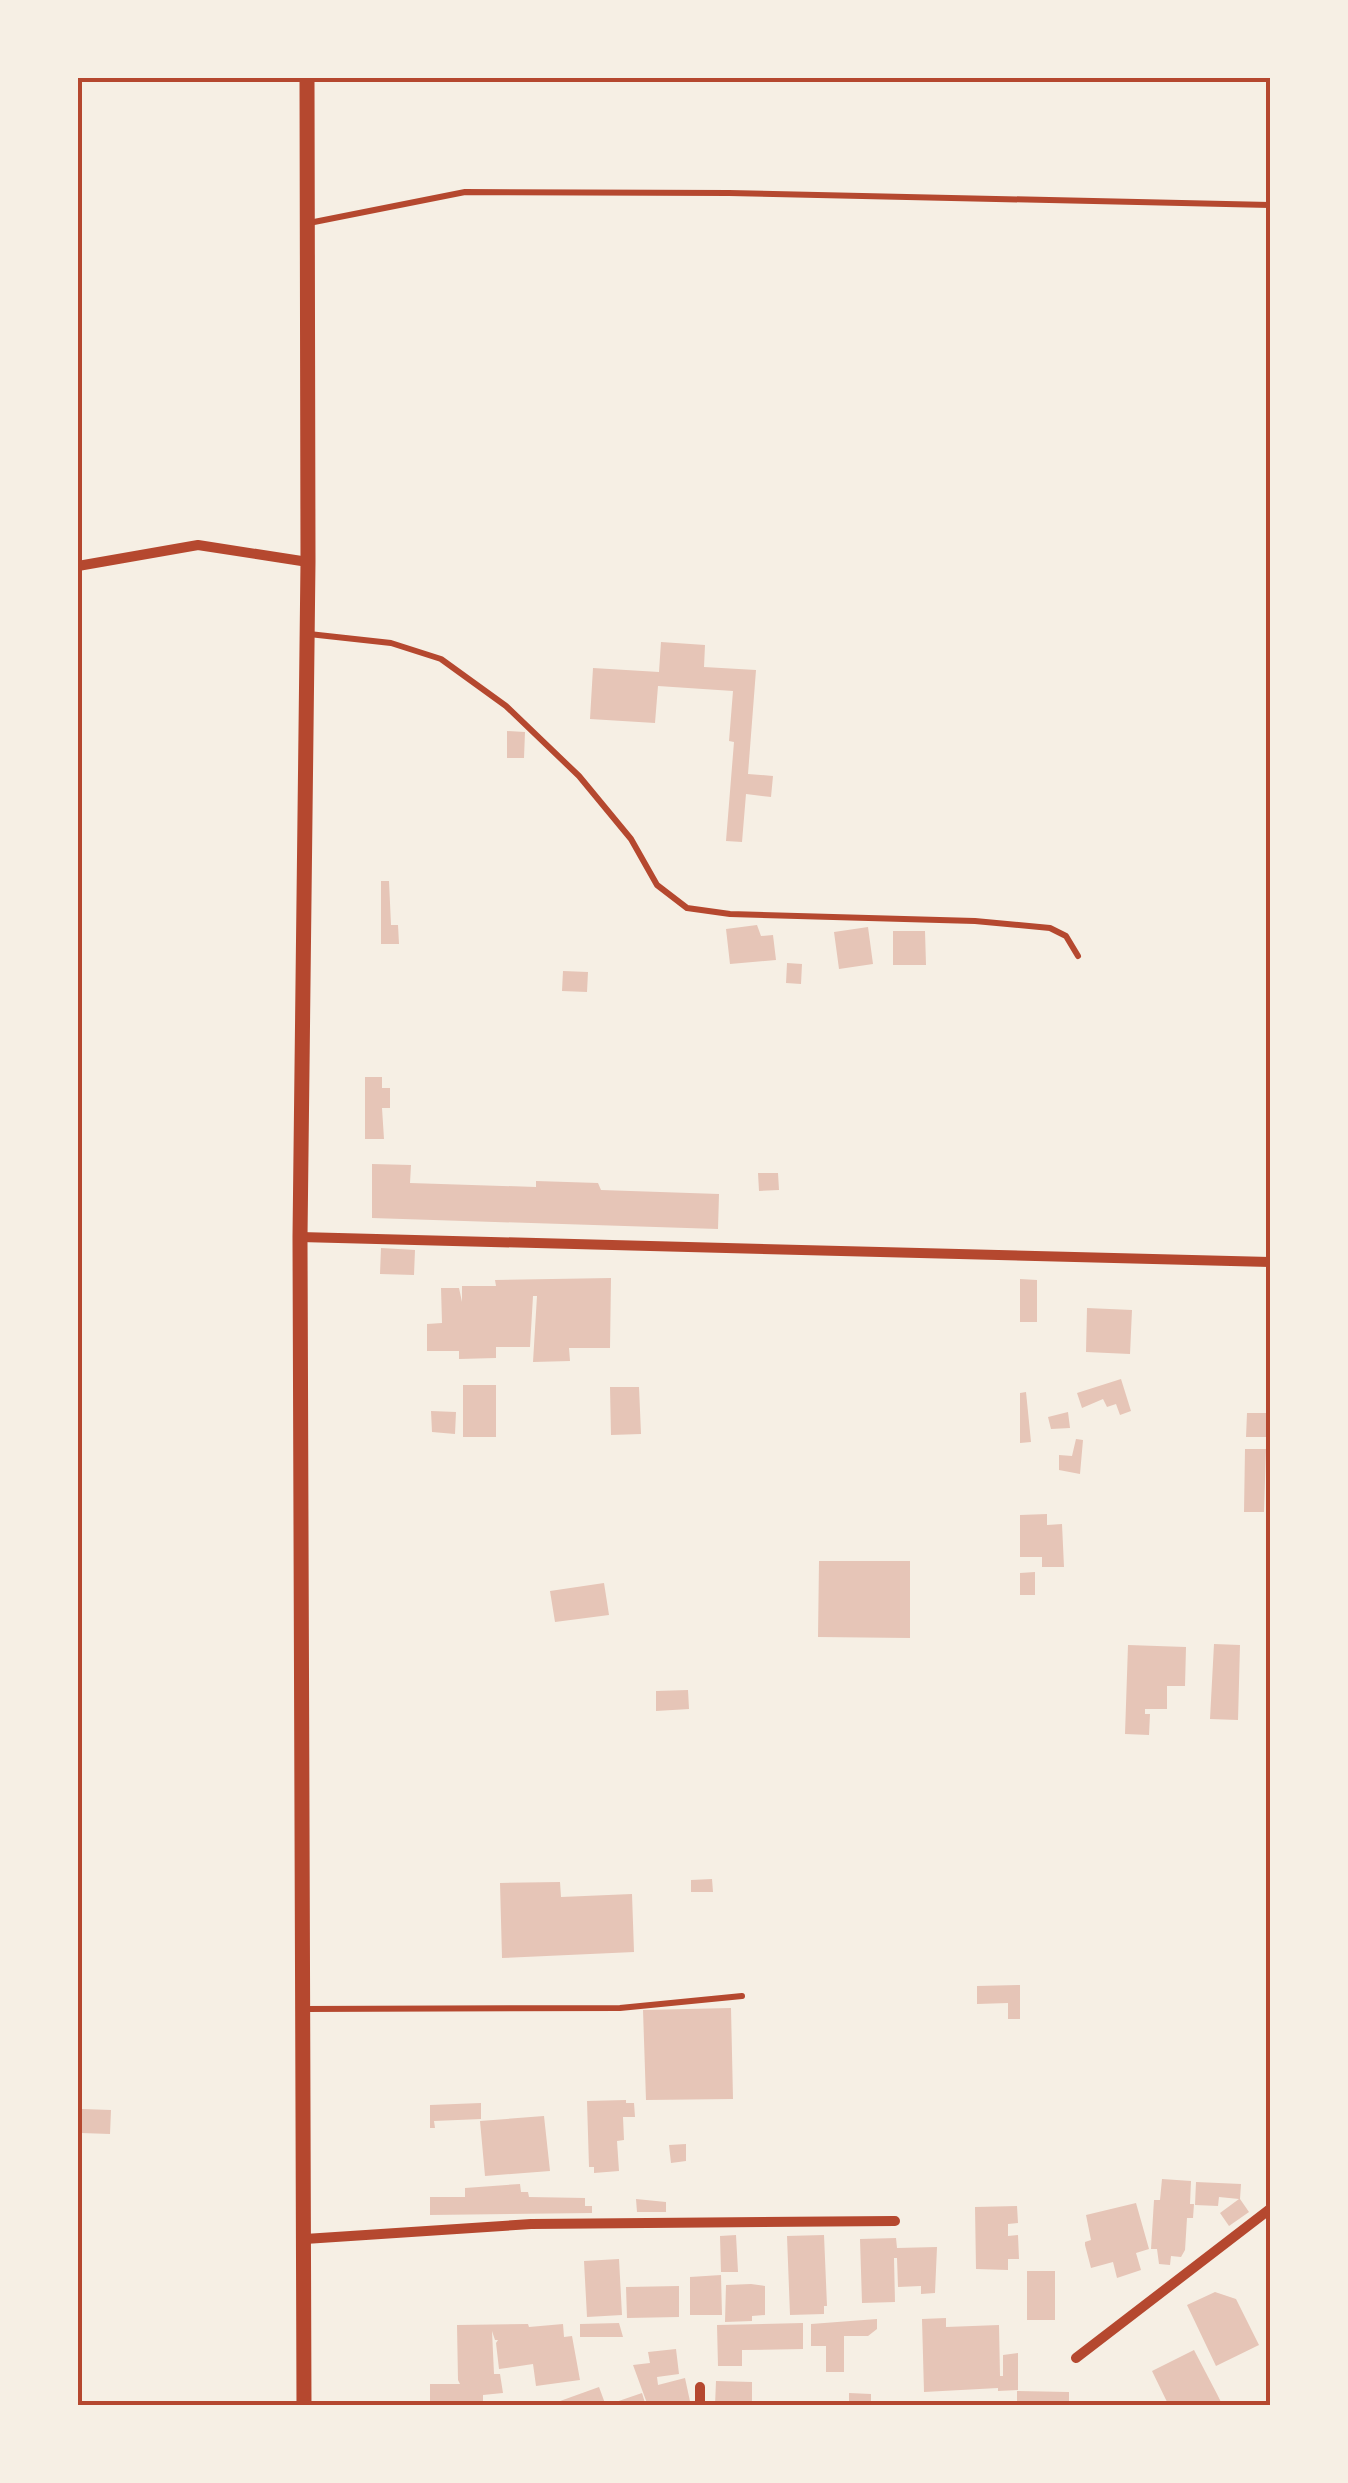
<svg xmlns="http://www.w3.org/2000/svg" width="1348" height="2483" font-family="Barlow,sans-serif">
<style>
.building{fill:#e6c5b7}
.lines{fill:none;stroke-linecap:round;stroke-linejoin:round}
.service{stroke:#b5482f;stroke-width:6}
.minor{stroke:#b5482f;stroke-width:10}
.secondary{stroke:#b5482f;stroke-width:15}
.neatline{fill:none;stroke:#b5482f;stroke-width:4}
</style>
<rect width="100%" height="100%" fill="#f6efe4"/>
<path class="building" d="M 661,642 L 705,645 L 704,667 L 756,670 L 748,774 L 773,776 L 771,797 L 746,794 L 742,842 L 726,841 L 734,742 L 729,741 L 733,691 L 658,686 L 655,723 L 590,719 L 593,668 L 659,672 Z
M 507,731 L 525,732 L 524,758 L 507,758 Z
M 381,881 L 389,881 L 391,925 L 398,925 L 399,944 L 381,944 Z
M 757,925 L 761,936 L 773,935 L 776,960 L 730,964 L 726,929 Z
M 868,927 L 873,964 L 839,969 L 834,932 Z
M 893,931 L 925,931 L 926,965 L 893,965 Z
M 787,963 L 802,964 L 801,984 L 786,983 Z
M 563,971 L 588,972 L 587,992 L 562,991 Z
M 365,1077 L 382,1077 L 382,1088 L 390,1088 L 390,1108 L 382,1108 L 384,1139 L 365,1139 Z
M 372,1164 L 411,1165 L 410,1183 L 536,1187 L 536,1181 L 598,1183 L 601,1190 L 719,1194 L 718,1229 L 372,1218 Z
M 758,1173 L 778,1173 L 779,1190 L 759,1191 Z
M 381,1248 L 415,1250 L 414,1275 L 380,1274 Z
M 611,1278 L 610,1348 L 569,1348 L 570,1361 L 533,1362 L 537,1296 L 533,1296 L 530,1347 L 496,1347 L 496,1358 L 459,1359 L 459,1351 L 427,1351 L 427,1324 L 442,1323 L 441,1288 L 459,1288 L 462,1302 L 462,1286 L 496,1286 L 495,1280 Z
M 1020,1279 L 1037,1280 L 1037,1322 L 1020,1322 Z
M 1087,1308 L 1132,1310 L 1130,1354 L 1086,1352 Z
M 1121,1379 L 1131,1411 L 1120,1415 L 1116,1404 L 1107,1407 L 1103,1399 L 1082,1408 L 1077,1393 Z
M 463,1385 L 496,1385 L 496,1437 L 463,1437 Z
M 610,1387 L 639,1387 L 641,1434 L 611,1435 Z
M 1026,1392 L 1031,1442 L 1020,1443 L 1020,1393 Z
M 431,1411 L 456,1412 L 455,1434 L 432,1432 Z
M 1068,1412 L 1070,1428 L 1051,1429 L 1048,1417 Z
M 1247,1413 L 1270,1413 L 1270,1437 L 1246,1437 Z
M 1076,1439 L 1083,1440 L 1080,1474 L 1059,1470 L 1059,1455 L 1072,1456 Z
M 1245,1449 L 1266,1449 L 1264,1512 L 1244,1512 Z
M 1047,1514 L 1047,1525 L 1062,1524 L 1064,1567 L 1042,1567 L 1042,1557 L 1020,1557 L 1020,1515 Z
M 819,1561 L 910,1561 L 910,1638 L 818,1637 Z
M 1035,1572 L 1035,1595 L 1020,1595 L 1020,1573 Z
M 604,1583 L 609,1615 L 555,1622 L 550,1591 Z
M 1214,1644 L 1240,1645 L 1238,1720 L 1210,1719 Z
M 1128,1645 L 1186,1647 L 1185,1686 L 1167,1686 L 1167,1709 L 1145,1709 L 1145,1714 L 1150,1714 L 1149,1735 L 1125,1734 Z
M 688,1690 L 689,1709 L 656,1711 L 656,1691 Z
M 712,1879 L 713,1892 L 691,1892 L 691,1880 Z
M 560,1882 L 561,1897 L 632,1894 L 634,1952 L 502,1958 L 500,1883 Z
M 1020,1985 L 1020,2019 L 1008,2019 L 1008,2003 L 977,2004 L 977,1986 Z
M 731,2008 L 733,2099 L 646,2100 L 643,2010 Z
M 626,2100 L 626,2103 L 634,2103 L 635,2117 L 623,2117 L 624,2140 L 617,2141 L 619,2171 L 594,2173 L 594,2167 L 589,2167 L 587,2101 Z
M 481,2103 L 481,2119 L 434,2121 L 435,2128 L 430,2128 L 430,2105 Z
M 82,2109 L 111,2110 L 110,2134 L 81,2133 Z
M 544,2116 L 550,2171 L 485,2176 L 480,2121 Z
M 686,2144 L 686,2161 L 671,2163 L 669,2145 Z
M 1162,2179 L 1191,2181 L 1190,2204 L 1194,2204 L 1193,2218 L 1187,2218 L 1185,2250 L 1181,2257 L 1171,2256 L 1170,2265 L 1159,2264 L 1157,2249 L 1151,2249 L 1154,2200 L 1160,2200 Z
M 1196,2182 L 1241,2184 L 1240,2199 L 1249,2212 L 1229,2226 L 1220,2213 L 1239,2199 L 1219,2197 L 1218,2206 L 1195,2205 Z
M 520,2184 L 521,2192 L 528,2192 L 529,2197 L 585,2198 L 585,2206 L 592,2206 L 592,2213 L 430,2215 L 430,2197 L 465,2197 L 465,2188 Z
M 636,2199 L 666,2202 L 666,2212 L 637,2212 Z
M 1136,2203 L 1149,2249 L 1136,2253 L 1141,2270 L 1117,2278 L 1113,2262 L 1091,2268 L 1085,2245 L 1085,2242 L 1091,2240 L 1086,2215 Z
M 1017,2206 L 1018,2223 L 1008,2224 L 1008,2236 L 1018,2235 L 1019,2259 L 1008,2259 L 1008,2270 L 976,2269 L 975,2207 Z
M 736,2235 L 738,2272 L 721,2272 L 720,2236 Z
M 824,2235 L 827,2306 L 824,2306 L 824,2314 L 790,2315 L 787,2236 Z
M 896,2238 L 897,2248 L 937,2247 L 935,2293 L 921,2294 L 921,2286 L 898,2287 L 897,2258 L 894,2258 L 895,2302 L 862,2303 L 860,2239 Z
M 619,2259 L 622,2315 L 587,2317 L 584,2261 Z
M 1027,2271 L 1055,2271 L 1055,2320 L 1027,2320 Z
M 721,2275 L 722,2315 L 690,2315 L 690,2277 Z
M 751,2284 L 765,2286 L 765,2315 L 752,2316 L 752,2321 L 725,2322 L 726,2285 Z
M 679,2286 L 679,2317 L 627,2318 L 626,2287 Z
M 1215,2292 L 1236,2299 L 1259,2345 L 1216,2366 L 1187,2305 Z
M 946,2318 L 946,2327 L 999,2325 L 1000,2376 L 1003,2376 L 1003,2355 L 1018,2353 L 1018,2390 L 998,2391 L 998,2388 L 924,2392 L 922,2319 Z
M 877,2319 L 877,2329 L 868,2336 L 844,2336 L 844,2372 L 826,2372 L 826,2346 L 811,2346 L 811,2324 Z
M 619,2323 L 623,2337 L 580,2337 L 580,2324 Z
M 803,2323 L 803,2349 L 742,2350 L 742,2366 L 718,2366 L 717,2325 Z
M 528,2324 L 529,2327 L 563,2324 L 564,2337 L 572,2336 L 580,2380 L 536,2386 L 533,2364 L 499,2369 L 496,2343 L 498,2340 L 495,2340 L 492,2331 L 494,2374 L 500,2374 L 503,2393 L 483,2395 L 483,2406 L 430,2406 L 430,2384 L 460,2384 L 458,2380 L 457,2325 Z
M 676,2349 L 679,2374 L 657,2377 L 658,2385 L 685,2378 L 691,2406 L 648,2406 L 633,2365 L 650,2363 L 648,2352 Z
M 1194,2350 L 1217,2394 L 1223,2406 L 1169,2406 L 1152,2371 Z
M 716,2381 L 752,2382 L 752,2403 L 715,2406 Z
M 599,2387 L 606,2406 L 549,2406 L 549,2405 Z
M 1017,2391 L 1069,2392 L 1069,2406 L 1017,2406 Z
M 642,2393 L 646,2406 L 607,2406 L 607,2405 Z
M 849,2393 L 871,2394 L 871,2406 L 849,2406 Z"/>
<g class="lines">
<path class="service" d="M 309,223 L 465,192 L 729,193 L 1270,205
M 309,634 L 391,643 L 441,659 L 506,706 L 579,776 L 631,839 L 657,885 L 687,908 L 730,914 L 975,921 L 1050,928 L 1066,936 L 1078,956
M 304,2009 L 620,2008 L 742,1996"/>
<path class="minor" d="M 78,566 L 198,545 L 308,562
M 300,1237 L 1270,1262
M 305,2239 L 531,2224 L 895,2221
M 1076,2358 L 1270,2209
M 700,2387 L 700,2406"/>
<path class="secondary" d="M 304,2406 L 300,1237 L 308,562 L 307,78"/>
</g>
<rect width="1348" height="2483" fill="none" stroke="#f6efe4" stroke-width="160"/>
<rect x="80" y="80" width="1188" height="2323" class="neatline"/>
</svg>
